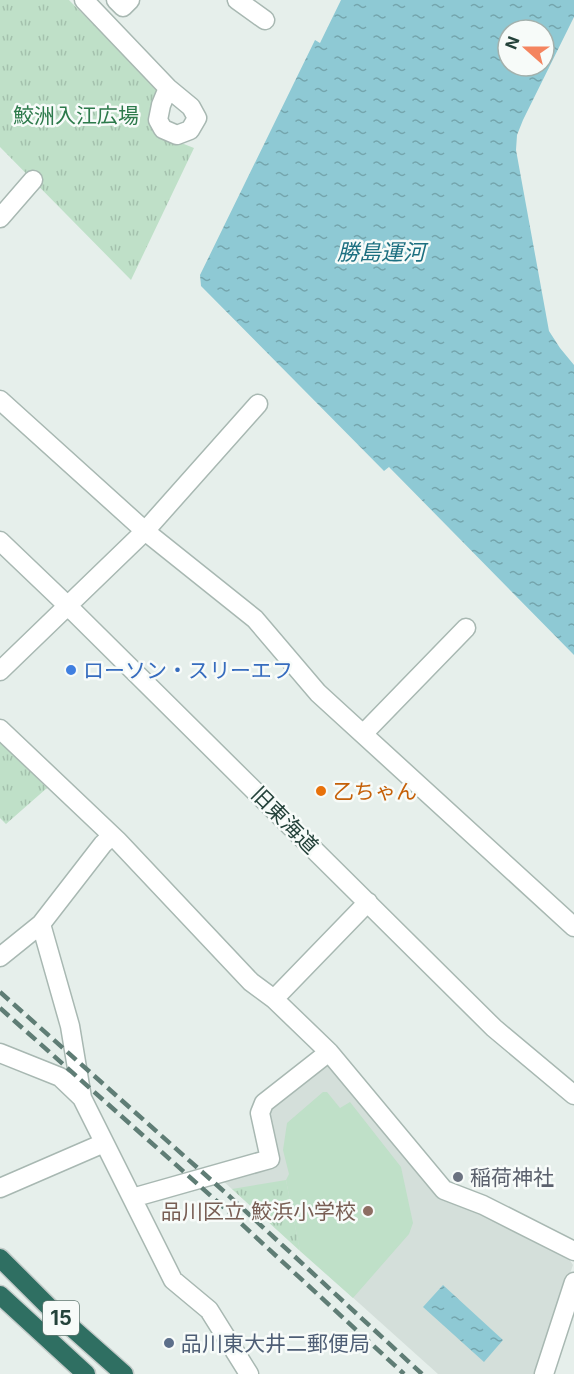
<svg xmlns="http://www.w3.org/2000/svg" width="574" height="1374" font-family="Inter,'Noto Sans JP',sans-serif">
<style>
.built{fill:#d4dfda}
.park{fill:url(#park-tufts)}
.pitch{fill:#bfe0c8}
.water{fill:url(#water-ripples);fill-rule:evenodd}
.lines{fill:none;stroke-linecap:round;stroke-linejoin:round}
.minor-casing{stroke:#a8b8b2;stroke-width:21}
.highway-casing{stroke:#c2cac8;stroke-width:21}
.minor{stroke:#fff;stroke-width:18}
.highway{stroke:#2f6f62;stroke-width:18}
.rail{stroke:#5f7d75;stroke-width:4.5;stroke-dasharray:12 6;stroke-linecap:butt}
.shop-dot{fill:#3f7fe0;stroke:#f7fbf9;stroke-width:2}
.food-dot{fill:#e8710a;stroke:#f7fbf9;stroke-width:2}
.worship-dot{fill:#6b7280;stroke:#f7fbf9;stroke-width:2}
.education-dot{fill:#8d6e63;stroke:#f7fbf9;stroke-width:2}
.service-dot{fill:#5c6f8a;stroke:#f7fbf9;stroke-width:2}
.labels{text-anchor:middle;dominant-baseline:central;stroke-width:5;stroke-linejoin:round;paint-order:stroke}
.shield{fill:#f7fbf9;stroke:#637a73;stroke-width:1.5}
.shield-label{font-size:20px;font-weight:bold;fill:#24423a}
.park-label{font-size:21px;fill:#2d7a4b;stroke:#f7fbf9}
.shop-label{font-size:21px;fill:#366cbe;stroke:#f7fbf9;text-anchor:start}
.food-label{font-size:21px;fill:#c56008;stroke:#f7fbf9;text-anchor:start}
.street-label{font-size:21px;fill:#24423a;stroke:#f7fbf9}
.worship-label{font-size:21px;fill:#5b616d;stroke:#f7fbf9;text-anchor:start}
.education-label{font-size:21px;fill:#785e54;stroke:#f7fbf9;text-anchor:end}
.service-label{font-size:21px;fill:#4e5e75;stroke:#f7fbf9;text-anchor:start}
.water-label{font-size:22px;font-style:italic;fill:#1c6f80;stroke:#f7fbf9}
</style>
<defs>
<pattern id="park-tufts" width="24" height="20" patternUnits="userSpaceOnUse" patternTransform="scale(1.5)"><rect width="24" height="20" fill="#bfe0c8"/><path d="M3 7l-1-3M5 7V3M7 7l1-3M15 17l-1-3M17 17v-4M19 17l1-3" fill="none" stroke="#a4c1ad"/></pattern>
<pattern id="water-ripples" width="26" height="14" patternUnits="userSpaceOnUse" patternTransform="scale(1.5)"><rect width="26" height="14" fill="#8ec9d4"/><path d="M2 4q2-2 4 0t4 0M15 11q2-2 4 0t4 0" fill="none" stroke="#74a5ad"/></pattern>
</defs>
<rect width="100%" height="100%" fill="#e6efeb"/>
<path class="built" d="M 328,1062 L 439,1194 L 563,1250 L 573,1265 L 535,1374 L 438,1374 L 223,1181 L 278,1166 L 266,1112 Z"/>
<path class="park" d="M 0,0 L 69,0 L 159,91 L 166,137 L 194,148 L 131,280 L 0,147 Z
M 0,742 L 47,788 L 6,824 L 0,818 Z
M 286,1180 L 300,1251 L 232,1189 Z"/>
<path class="pitch" d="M 323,1092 L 327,1092 L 340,1108 L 350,1102 L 401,1167 L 413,1223 L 409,1234 L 353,1298 L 300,1251 L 286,1180 L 289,1174 L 283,1150 L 287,1123 Z"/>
<path class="water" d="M 341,0 L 574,0 L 574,17 L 523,120 L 517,135 L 516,150 L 549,331 L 560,348 L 574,365 L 574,655 L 389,467 L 384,471 L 201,286 L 200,275 L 315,40 L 320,43 ZM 508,30 L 544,30 L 544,66 L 508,66 Z
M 443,1285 L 503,1340 L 484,1362 L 423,1307 Z"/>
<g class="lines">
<defs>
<path id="minor" d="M 84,0 L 168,88 L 191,107 L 197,118 L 190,130 L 177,135 L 163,129 L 158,120 L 161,105 L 168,88
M 116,0 L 123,7 L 130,0
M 237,0 L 265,20
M 0,218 L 33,180
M 0,400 L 145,531 L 255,619 L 318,693 L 574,927
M 0,541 L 68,606 L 494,1028 L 574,1095
M 0,671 L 145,531 L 258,404
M 0,729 L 117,840 L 251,982 L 274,999 L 329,1052 L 444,1190 L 483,1205 L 574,1251
M 363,734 L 466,628
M 41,924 L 70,1026 L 82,1098
M 0,957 L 41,924 L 103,844 L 112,836
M 274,999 L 368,902
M 0,1053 L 60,1077 L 82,1098 L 173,1280 L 209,1310 L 249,1374
M 0,1188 L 104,1143
M 132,1198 L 270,1159 L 260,1113 L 264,1103 L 329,1052
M 544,1374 L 574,1282"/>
<path id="highway" d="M 0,1258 L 53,1311 L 124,1374
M 0,1295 L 86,1374"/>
</defs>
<use href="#minor" class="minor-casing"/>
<use href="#highway" class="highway-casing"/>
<use href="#minor" class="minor"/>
<use href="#highway" class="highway"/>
<path class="rail" d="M 0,992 L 228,1195 L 422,1374
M 0,1008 L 220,1204 L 404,1374"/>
</g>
<circle class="shop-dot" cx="71" cy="670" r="6"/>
<circle class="food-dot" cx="321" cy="791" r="6"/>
<circle class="worship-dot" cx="458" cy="1177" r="6"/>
<circle class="education-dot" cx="368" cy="1211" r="6"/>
<circle class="service-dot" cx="169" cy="1343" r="6"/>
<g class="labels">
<rect class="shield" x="43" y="1301" width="36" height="34" rx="4.5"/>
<g class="shield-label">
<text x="61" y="1318">15</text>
</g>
<g class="park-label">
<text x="76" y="115">鮫洲入江広場</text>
</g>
<g class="shop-label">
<text x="83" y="670">ローソン・スリーエフ</text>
</g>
<g class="food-label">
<text x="333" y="791">乙ちゃん</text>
</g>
<g class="street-label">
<text transform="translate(285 820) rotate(45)">旧東海道</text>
</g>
<g class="worship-label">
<text x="470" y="1177">稲荷神社</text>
</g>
<g class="education-label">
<text x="356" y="1211">品川区立 鮫浜小学校</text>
</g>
<g class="service-label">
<text x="181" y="1343">品川東大井二郵便局</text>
</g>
<g class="water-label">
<text x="381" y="252">勝島運河</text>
</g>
</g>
<g transform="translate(526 48) rotate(291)"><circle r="28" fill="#f7fbf9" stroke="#a3b1ad" stroke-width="1.5"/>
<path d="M0-4.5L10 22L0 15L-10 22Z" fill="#f4845f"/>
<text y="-9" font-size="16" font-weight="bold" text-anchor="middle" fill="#24423a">N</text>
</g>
</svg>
